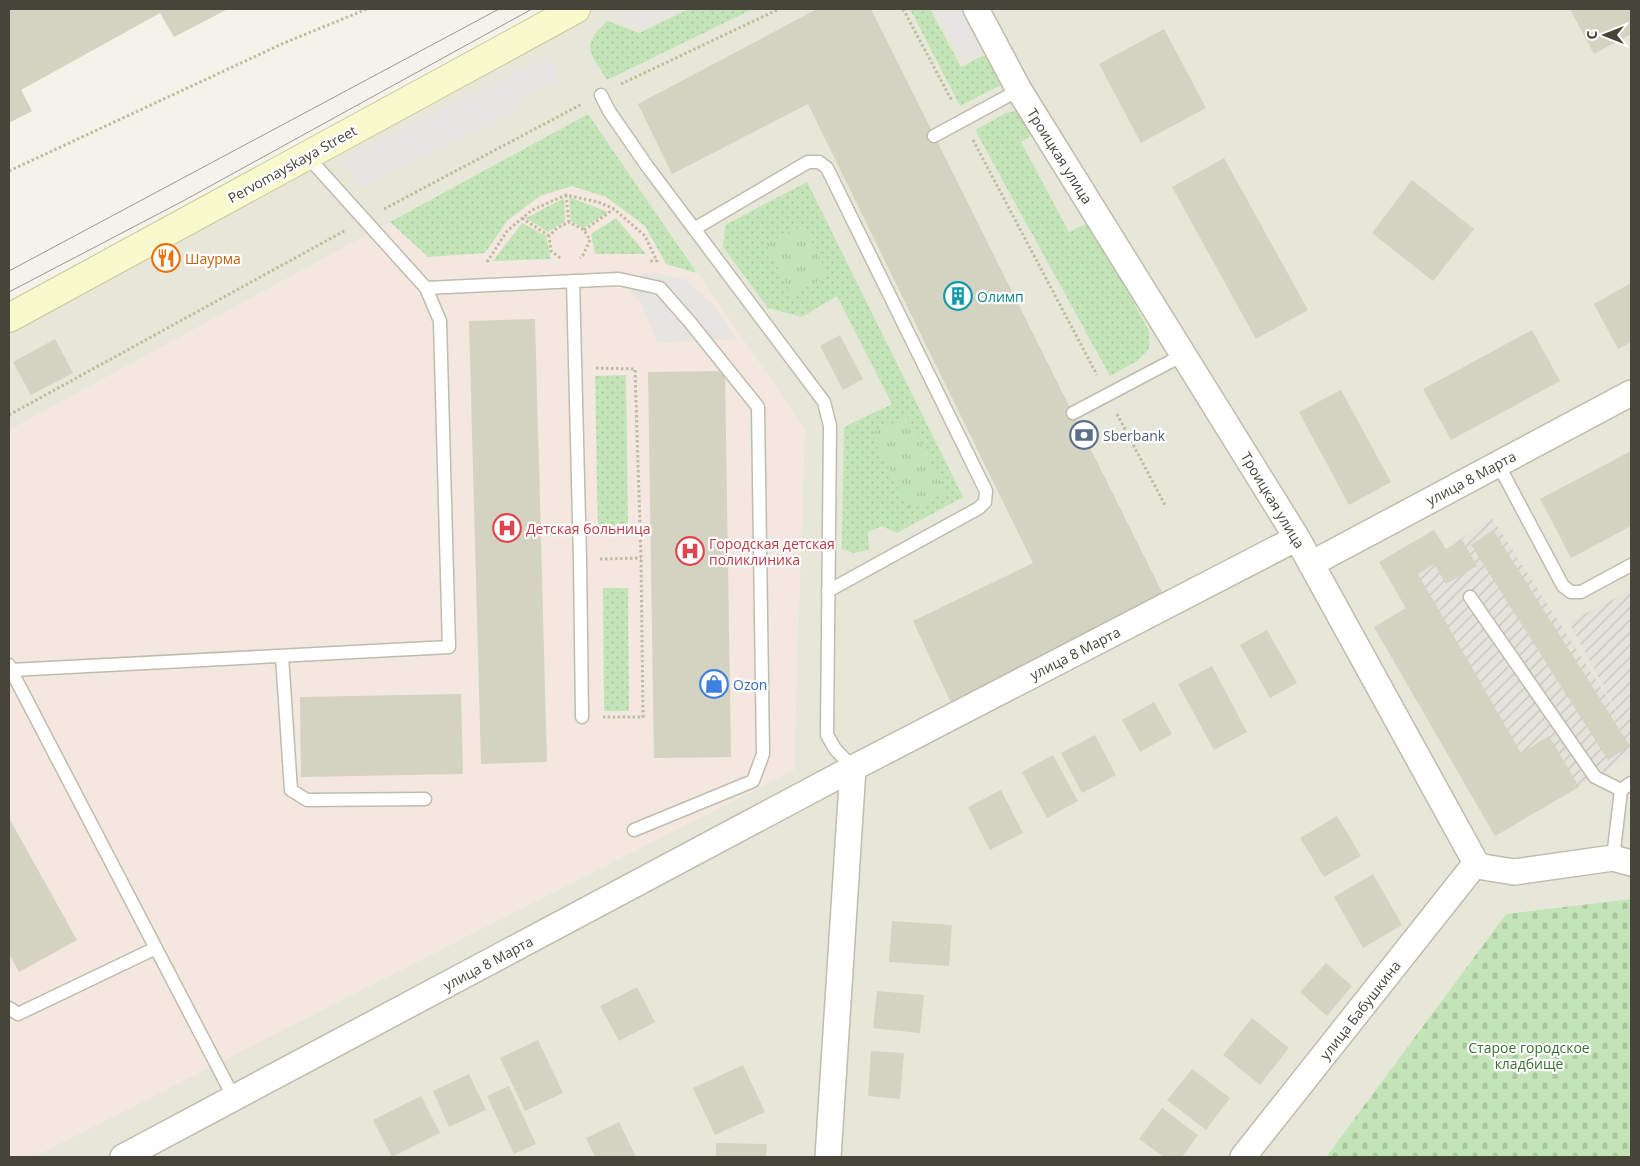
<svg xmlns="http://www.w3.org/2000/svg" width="1640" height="1166" font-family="'Open Sans',sans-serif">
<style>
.residential{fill:#e7e7d9}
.industrial{fill:url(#industrial-furrows)}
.medical{fill:#f3e7df}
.grass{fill:url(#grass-dots)}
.cemetery{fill:url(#cemetery-stones)}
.park{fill:url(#park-tufts)}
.parking{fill:#e6e5e1}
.building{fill:#d4d2c0}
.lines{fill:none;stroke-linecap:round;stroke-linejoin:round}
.lane-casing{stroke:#bebdad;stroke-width:15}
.street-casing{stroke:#bebdad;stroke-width:28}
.secondary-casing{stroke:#c8c999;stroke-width:30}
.path{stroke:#bfbda0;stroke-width:3;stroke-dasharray:2.5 2.5;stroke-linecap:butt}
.lane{stroke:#fff;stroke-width:12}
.street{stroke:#fff;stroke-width:25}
.secondary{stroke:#f8facd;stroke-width:28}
.tram{stroke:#989898;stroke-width:1}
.labels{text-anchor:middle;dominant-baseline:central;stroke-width:4.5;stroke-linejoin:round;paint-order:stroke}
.street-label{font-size:14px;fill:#474539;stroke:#fff}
.food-label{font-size:14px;fill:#c56008;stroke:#fff;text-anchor:start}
.culture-label{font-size:14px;fill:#0d838f;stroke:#fff;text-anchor:start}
.service-label{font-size:14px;fill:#4e5e75;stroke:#fff;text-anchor:start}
.health-label{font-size:14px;fill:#be3a42;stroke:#fff;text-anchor:start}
.shop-label{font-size:14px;fill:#366cbe;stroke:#fff;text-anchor:start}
.park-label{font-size:14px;fill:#377430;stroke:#fff}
</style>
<defs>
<pattern id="industrial-furrows" width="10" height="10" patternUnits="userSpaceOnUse" patternTransform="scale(1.25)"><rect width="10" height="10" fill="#e3e2db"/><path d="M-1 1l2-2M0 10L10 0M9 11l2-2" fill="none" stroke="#c4c3bd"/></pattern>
<pattern id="grass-dots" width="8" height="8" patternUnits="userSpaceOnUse" patternTransform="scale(1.25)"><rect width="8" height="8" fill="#c3e4b6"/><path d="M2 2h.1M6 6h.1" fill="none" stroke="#a9c59d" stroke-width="1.8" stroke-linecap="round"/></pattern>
<pattern id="cemetery-stones" width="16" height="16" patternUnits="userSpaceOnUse" patternTransform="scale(1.25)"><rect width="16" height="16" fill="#c3e4b6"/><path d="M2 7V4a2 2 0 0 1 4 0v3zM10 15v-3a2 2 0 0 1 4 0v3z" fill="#a9c59d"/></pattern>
<pattern id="park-tufts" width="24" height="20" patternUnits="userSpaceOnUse" patternTransform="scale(1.25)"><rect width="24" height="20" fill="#c3e4b6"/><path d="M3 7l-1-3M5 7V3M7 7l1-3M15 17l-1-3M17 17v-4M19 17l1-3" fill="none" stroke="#a9c59d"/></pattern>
</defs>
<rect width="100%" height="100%" fill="#f4f3ea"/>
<path class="residential" d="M 583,9 L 1631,9 L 1631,899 L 1506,914 L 1326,1157 L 9,1157 L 9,332 Z"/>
<path class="industrial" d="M 1492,518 L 1620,717 L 1569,622 L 1631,590 L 1631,756 L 1495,836 L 1374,627 L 1406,608 L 1379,562 L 1434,530 L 1446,549 Z"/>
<path class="medical" d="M 588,114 L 805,429 L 794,770 L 34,1157 L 9,1157 L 9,430 Z"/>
<path class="grass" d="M 689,9 L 753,9 L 607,80 C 590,52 579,46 608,21 L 639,33 Z
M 910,9 L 930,9 L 961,67 L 982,56 L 991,56 L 1000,71 L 1001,85 L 960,106 Z
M 1019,110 L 1032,128 L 1029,137 L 1021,142 L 1069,232 L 1090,222 L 1149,331 L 1149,349 L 1137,361 L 1110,376 L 975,130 L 1006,113 Z
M 588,114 L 697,273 L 666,264 L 645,226 L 606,197 L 572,186 L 540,196 L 508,220 L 485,253 L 428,257 L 390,222 Z
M 807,182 L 963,497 L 897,533 L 882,526 L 868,532 L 869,550 L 854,553 L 842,549 L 844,427 L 892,404 L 837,296 L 802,317 L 768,308 L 723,247 L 725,225 Z
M 569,197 L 608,212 L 583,228 L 571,221 Z
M 564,198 L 565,221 L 548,232 L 526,218 Z
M 616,218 L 646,254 L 595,254 L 591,234 Z
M 522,223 L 546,236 L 551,259 L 493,261 Z
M 626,375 L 628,531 L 598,532 L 595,376 Z
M 603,588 L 628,588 L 629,711 L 604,711 Z"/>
<path class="cemetery" d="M 1631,899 L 1631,1157 L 1326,1157 L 1506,914 Z"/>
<path class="park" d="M 803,225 L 829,276 L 792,295 L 766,244 Z
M 907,416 L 946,492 L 910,510 L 871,434 Z"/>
<path class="parking" d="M 633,9 L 682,9 L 641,29 L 615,18 Z
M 934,9 L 968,9 L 988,48 L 963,62 Z
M 549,55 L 561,81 L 519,99 L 523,108 L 363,187 L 340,161 Z
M 658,273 L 686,280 L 715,306 L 736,339 L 658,343 L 640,301 L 619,279 Z"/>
<path class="building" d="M 9,9 L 228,9 L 174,37 L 160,13 L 21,90 L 32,111 L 9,123 Z
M 817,9 L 871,9 L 1165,598 L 953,707 L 913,621 L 1033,563 L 808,104 L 672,174 L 638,104 Z
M 1570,9 L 1631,9 L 1631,34 L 1594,54 Z
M 1164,29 L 1206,108 L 1141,143 L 1099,64 Z
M 1224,158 L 1308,310 L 1256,339 L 1172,187 Z
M 1412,180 L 1474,229 L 1433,281 L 1372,233 Z
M 1631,283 L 1631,342 L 1618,349 L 1594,304 Z
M 535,319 L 547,762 L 481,764 L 469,321 Z
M 1532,330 L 1560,381 L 1451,440 L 1423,389 Z
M 840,335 L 863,379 L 843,390 L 820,346 Z
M 55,339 L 73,373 L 31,395 L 13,362 Z
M 725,371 L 731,757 L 654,758 L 648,372 Z
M 1341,390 L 1391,482 L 1349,505 L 1299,412 Z
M 1631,451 L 1631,526 L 1571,558 L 1540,499 Z
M 1434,530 L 1446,549 L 1462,540 L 1477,566 L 1446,584 L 1434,564 L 1418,574 L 1521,753 L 1549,736 L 1579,787 L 1495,836 L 1374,627 L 1406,608 L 1379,562 Z
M 1493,530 L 1630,746 L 1608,760 L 1471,545 Z
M 1267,630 L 1297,683 L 1270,698 L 1240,645 Z
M 1212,666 L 1247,732 L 1214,750 L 1178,684 Z
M 461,694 L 463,774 L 301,777 L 300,697 Z
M 1154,702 L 1172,734 L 1140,752 L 1122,720 Z
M 1095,735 L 1116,775 L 1082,793 L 1061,753 Z
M 1053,755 L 1078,801 L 1047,818 L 1022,772 Z
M 1001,790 L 1023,833 L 990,850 L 968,807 Z
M 1337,816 L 1361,856 L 1324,877 L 1300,838 Z
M 9,818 L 77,940 L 19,972 L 9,954 Z
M 1373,874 L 1402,925 L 1363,948 L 1334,897 Z
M 892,921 L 952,925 L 949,966 L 889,962 Z
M 1326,963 L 1352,986 L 1327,1016 L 1300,992 Z
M 637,987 L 655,1022 L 619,1041 L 600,1006 Z
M 877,991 L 924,995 L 920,1033 L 873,1028 Z
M 1252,1018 L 1289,1048 L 1260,1085 L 1223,1055 Z
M 538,1040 L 563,1093 L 525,1111 L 500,1058 Z
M 871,1051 L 904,1053 L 900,1099 L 868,1096 Z
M 743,1065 L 765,1112 L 715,1135 L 693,1088 Z
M 1192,1069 L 1230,1098 L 1206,1130 L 1167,1100 Z
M 469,1074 L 486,1110 L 449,1127 L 433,1091 Z
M 509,1086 L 536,1144 L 514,1154 L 487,1096 Z
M 421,1096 L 440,1133 L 392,1157 L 373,1120 Z
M 1162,1108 L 1198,1135 L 1182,1157 L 1164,1157 L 1139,1139 Z
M 619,1122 L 636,1157 L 595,1157 L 586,1138 Z
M 716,1143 L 767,1144 L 766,1157 L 716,1157 Z"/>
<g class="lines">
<defs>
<path id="lane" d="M 601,95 L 609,111 L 647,166 L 824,402 L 830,426 L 827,735 L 835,749 L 853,768
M 934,136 L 1019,90
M 694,229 L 808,162 L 819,162 L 827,168 L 986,491 L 985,502 L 979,508 L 828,591
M 573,281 L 580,559 L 582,717
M 426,288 L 619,279 L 660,288 L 689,321 L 758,407 L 763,754 L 753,781 L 634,830
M 1073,413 L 1183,355
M 1498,464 L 1563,586 L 1571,592 L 1581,592 L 1631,565
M 1470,597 L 1595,777 L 1621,790
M 282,656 L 291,790 L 307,800 L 425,799
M 9,665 L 11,670 L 449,647 L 440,321 L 426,288 L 307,156
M 11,670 L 234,1098
M 1613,858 L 1621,790 L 1631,783
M 9,1008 L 18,1014 L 156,948"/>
<path id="street" d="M 976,9 L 1019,90 L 1297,538 L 1476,863 L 1483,867 L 1514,872 L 1613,858 L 1631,863
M 1311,564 L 1631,393
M 123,1157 L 853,768 L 1297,538
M 828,1157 L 853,768
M 1243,1157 L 1476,863"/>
<path id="secondary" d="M 9,318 L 576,9"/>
</defs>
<use href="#lane" class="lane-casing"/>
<use href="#street" class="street-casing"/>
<use href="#secondary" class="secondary-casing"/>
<path class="path" d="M 903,9 L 952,101
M 621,84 L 779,9
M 973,140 L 1097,375
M 9,171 L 284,43 L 367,9
M 566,195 L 569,222
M 384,209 L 582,104
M 522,218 L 549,236
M 584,230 L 614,209
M 560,258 L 551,251 L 549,236 L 557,228 L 569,222 L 584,230 L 590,240 L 583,255 L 580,258
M 487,262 L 507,231 L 532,210 L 566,195 L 598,202 L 614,209 L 645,236 L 657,261 L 649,261
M 596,368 L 635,369 L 641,558 L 643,717 L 603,717
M 1117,414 L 1166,507
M 9,415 L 346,230
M 600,559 L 641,558"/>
<use href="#lane" class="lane"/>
<use href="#street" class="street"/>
<use href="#secondary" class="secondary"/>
<path class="tram" d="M 9,271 L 499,9
M 9,292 L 183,201 L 532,9"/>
</g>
<defs>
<symbol id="restaurant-ring" viewBox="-11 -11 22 22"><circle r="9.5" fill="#fff" stroke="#e8710a" stroke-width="1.5"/><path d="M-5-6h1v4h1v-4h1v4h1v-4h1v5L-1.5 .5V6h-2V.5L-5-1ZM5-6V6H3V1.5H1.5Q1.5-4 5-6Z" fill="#e8710a"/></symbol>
<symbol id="building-ring" viewBox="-11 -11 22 22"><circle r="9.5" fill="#fff" stroke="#0f9aa8" stroke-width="1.5"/><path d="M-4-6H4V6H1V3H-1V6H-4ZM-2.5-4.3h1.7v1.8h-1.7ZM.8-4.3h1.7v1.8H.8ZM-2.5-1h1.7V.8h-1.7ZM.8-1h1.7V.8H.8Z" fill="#0f9aa8"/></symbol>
<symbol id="bank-ring" viewBox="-11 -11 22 22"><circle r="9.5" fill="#fff" stroke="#5c6f8a" stroke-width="1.5"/><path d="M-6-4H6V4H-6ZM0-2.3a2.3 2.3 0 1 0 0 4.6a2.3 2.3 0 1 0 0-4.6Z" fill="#5c6f8a"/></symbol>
<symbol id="hospital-ring" viewBox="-11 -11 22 22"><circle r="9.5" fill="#fff" stroke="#e0444e" stroke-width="1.5"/><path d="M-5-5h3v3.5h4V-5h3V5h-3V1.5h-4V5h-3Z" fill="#e0444e"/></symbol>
<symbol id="shop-ring" viewBox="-11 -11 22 22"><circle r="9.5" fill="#fff" stroke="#3f7fe0" stroke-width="1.5"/><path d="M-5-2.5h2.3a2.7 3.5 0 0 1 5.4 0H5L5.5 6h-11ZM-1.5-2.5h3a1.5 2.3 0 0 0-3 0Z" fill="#3f7fe0"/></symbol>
</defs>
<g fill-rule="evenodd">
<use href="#restaurant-ring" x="150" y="242" width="32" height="32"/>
<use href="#building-ring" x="942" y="280" width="32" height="32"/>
<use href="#bank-ring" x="1068" y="419" width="32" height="32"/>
<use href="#hospital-ring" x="491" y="512" width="32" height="32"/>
<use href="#hospital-ring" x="674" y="535" width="32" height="32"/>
<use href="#shop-ring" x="698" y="668" width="32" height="32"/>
</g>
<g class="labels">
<g class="street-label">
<text transform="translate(1060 156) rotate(58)">Троицкая улица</text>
<text transform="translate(292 164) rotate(-29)">Pervomayskaya Street</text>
<text transform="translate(1471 478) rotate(-28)">улица 8 Марта</text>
<text transform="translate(1273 500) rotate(59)">Троицкая улица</text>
<text transform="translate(1075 653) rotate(-27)">улица 8 Марта</text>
<text transform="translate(488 963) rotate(-28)">улица 8 Марта</text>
<text transform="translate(1360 1010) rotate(-52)">улица Бабушкина</text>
</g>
<g class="food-label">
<text x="185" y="258">Шаурма</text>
</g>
<g class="culture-label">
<text x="977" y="296">Олимп</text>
</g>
<g class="service-label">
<text x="1103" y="435">Sberbank</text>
</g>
<g class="health-label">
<text x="526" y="528">Детская больница</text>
<text x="709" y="543">Городская детская<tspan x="709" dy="16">поликлиника</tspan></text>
</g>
<g class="shop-label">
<text x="733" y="684">Ozon</text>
</g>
<g class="park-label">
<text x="1529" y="1047">Старое городское<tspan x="1529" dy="16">кладбище</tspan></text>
</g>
</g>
<rect width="1640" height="1166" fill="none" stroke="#474539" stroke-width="20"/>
<g transform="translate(1605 35) rotate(270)" stroke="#ffffff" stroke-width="4" paint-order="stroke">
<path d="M0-4L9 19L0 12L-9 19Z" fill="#474539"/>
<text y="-8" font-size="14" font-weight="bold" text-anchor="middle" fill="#474539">С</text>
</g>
</svg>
